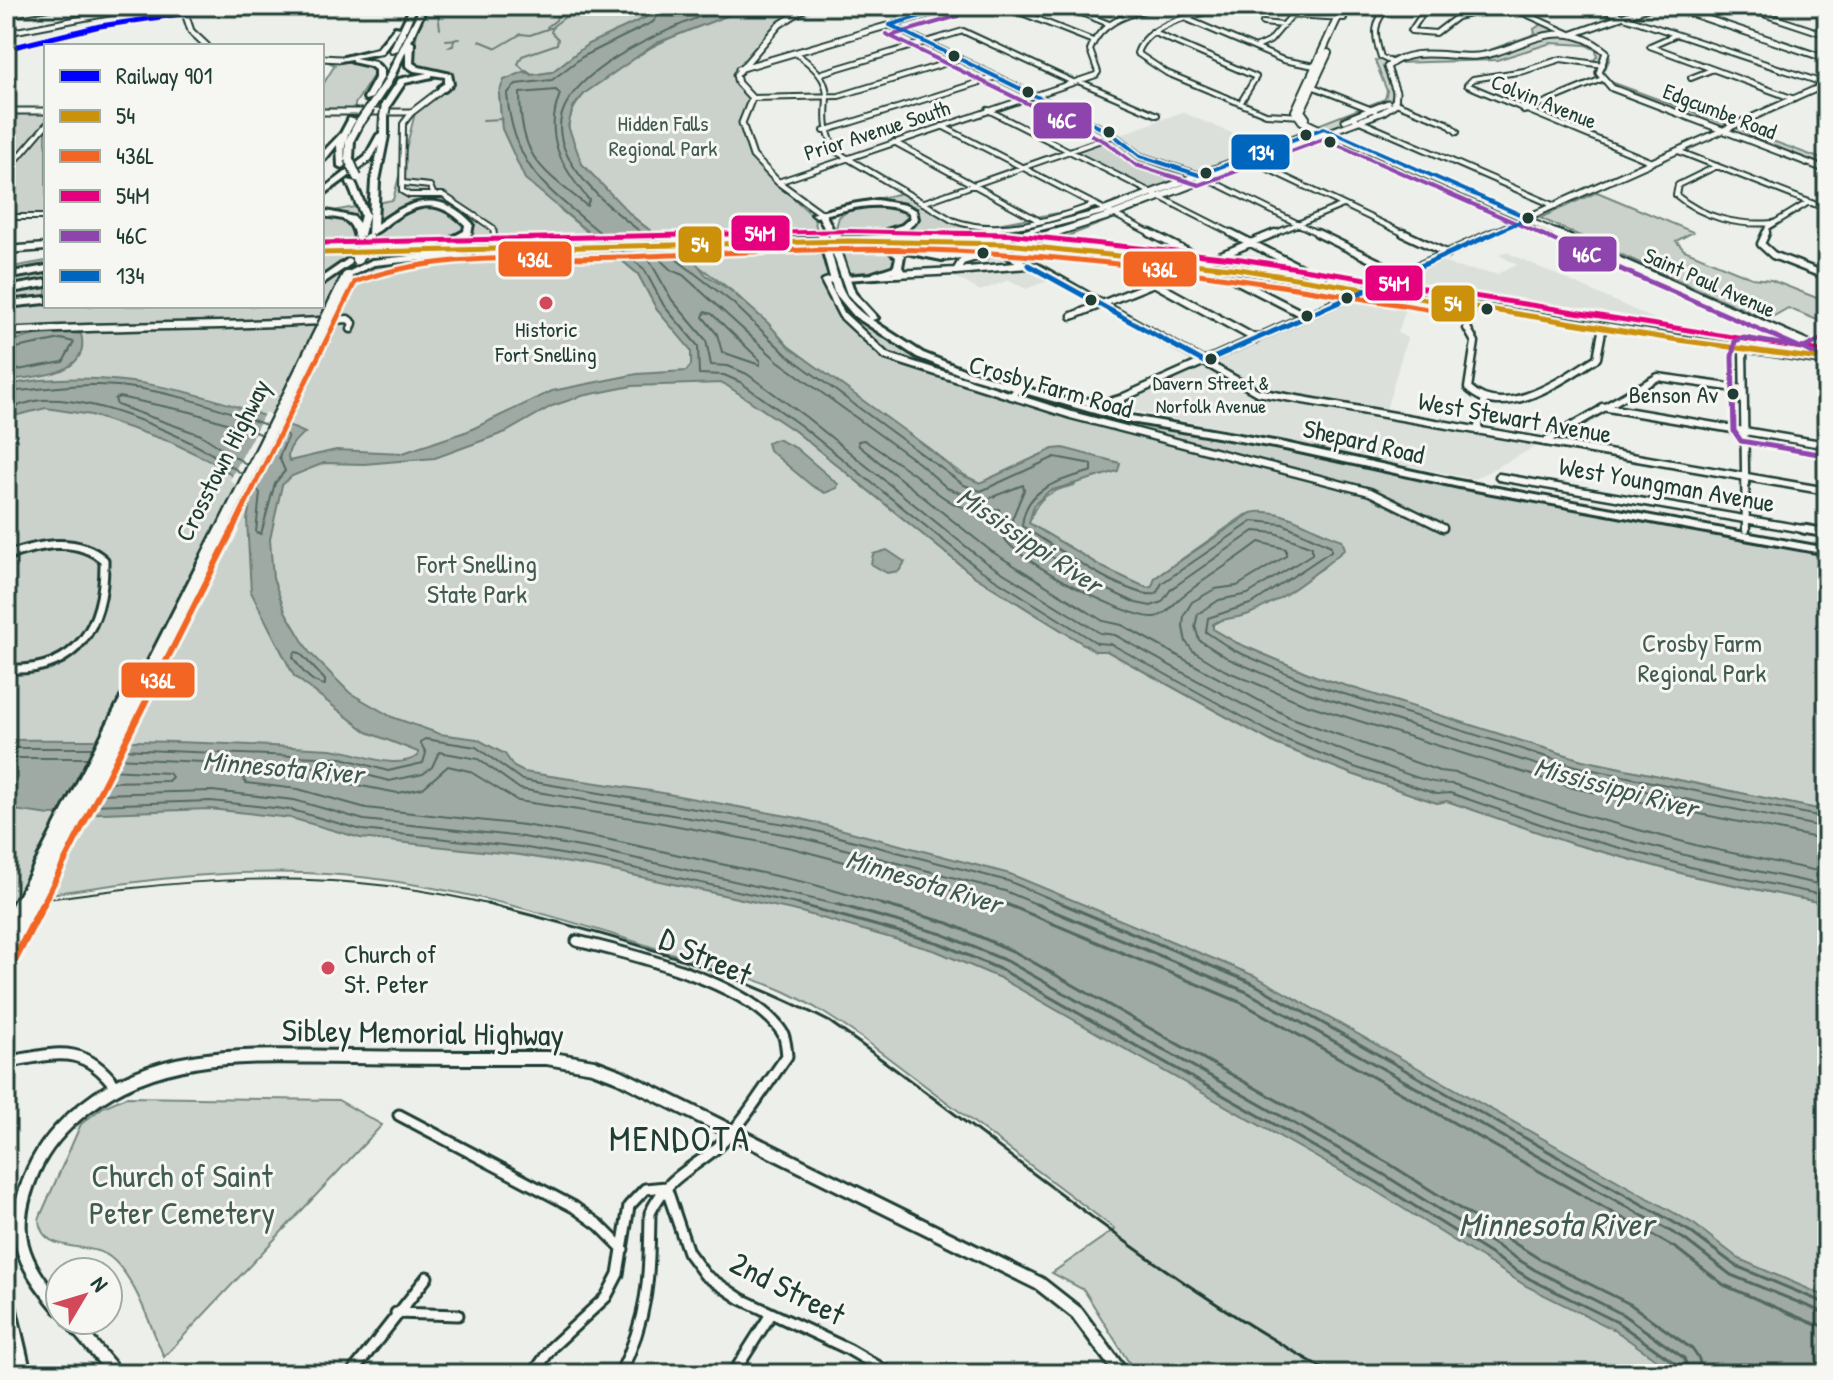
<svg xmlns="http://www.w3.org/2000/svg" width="1833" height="1380" font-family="'Patrick Hand',sans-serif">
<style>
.built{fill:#dce0db}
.green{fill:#cbd2cc;stroke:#758880;stroke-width:2}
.water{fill:#9faaa4;stroke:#6c7e77;stroke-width:2}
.pier{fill:#edefea}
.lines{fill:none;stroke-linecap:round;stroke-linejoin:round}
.shore-far1{stroke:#526961;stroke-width:2}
.shore{stroke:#526961;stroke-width:3}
.stream{stroke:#6c7e77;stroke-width:2}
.motorway-tunnel{stroke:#c4cbc6;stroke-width:10;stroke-dasharray:10 5;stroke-linecap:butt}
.minor-far3-casing{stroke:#1f3d34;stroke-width:8}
.minor-far2-casing{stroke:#1f3d34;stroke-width:11}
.minor-far1-casing{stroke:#1f3d34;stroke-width:13}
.minor-casing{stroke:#1f3d34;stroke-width:15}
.tertiary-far2-casing{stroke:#1f3d34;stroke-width:9}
.tertiary-far1-casing{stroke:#1f3d34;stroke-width:11}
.tertiary-casing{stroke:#1f3d34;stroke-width:16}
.secondary-far2-casing{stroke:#1f3d34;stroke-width:10}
.secondary-far1-casing{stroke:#1f3d34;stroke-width:12}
.secondary-casing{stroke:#1f3d34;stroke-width:18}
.primary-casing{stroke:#1f3d34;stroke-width:6}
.trunk-casing{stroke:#1f3d34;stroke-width:6}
.motorway-casing{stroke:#1f3d34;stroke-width:6}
.minor-far3{stroke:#f6f6f2;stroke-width:4}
.minor-far2{stroke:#f6f6f2;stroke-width:6}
.minor-far1{stroke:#f6f6f2;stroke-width:7}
.minor{stroke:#f6f6f2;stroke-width:9}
.tertiary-far2{stroke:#f6f6f2;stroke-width:5}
.tertiary-far1{stroke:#f6f6f2;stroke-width:6}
.tertiary{stroke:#f6f6f2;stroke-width:10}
.secondary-far2{stroke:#f6f6f2;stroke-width:6}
.secondary-far1{stroke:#f6f6f2;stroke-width:7}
.secondary{stroke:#f6f6f2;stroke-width:12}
.primary{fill:#f6f6f2;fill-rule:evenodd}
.trunk{fill:#f6f6f2;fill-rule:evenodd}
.motorway{fill:#f6f6f2;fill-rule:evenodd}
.rail-far1{stroke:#1f3d34;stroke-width:2}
.rail{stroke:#1f3d34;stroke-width:3}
.secondary-bridge-casing{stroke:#1f3d34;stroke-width:12;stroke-linecap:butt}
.trunk-bridge-casing{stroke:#1f3d34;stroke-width:14;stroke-linecap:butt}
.motorway-bridge-far3-casing{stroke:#1f3d34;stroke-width:12;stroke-linecap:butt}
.motorway-bridge-far2-casing{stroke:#1f3d34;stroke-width:15;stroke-linecap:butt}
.motorway-bridge-far1-casing{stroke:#1f3d34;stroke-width:18;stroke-linecap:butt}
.motorway-bridge-casing{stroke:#1f3d34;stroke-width:21;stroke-linecap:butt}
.secondary-bridge{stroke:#f6f6f2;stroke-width:7}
.trunk-bridge{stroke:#f6f6f2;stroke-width:9}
.motorway-bridge-far3{stroke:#f6f6f2;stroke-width:8}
.motorway-bridge-far2{stroke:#f6f6f2;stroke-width:10}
.motorway-bridge-far1{stroke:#f6f6f2;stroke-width:12}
.motorway-bridge{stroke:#f6f6f2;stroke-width:15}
.bus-1-casing{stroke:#f6f6f2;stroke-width:10}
.bus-2-far2-casing{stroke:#f6f6f2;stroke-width:10}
.bus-2-far1-casing{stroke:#f6f6f2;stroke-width:12}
.bus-2-casing{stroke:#f6f6f2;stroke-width:14}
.bus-3-far1-casing{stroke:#f6f6f2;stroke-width:8}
.bus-3-casing{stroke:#f6f6f2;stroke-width:10}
.bus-4-far1-casing{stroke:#f6f6f2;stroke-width:8}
.bus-4-casing{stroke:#f6f6f2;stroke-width:10}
.bus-5-far1-casing{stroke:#f6f6f2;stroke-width:8}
.bus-5-casing{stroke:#f6f6f2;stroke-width:10}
.bus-1{stroke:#cc910a;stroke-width:5}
.bus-2-far2{stroke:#f26522;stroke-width:5}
.bus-2-far1{stroke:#f26522;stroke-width:6}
.bus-2{stroke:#f26522;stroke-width:8}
.bus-3-far1{stroke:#e5007d;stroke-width:4}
.bus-3{stroke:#e5007d;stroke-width:5}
.bus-4-far1{stroke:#8e44ad;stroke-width:4}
.bus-4{stroke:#8e44ad;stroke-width:5}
.bus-5-far1{stroke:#0065bd;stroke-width:4}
.bus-5{stroke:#0065bd;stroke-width:5}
.rail-1-casing{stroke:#f6f6f2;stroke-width:9}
.rail-1{stroke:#00f;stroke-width:5}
.bus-dot{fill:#1f3d34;stroke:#f6f6f2;stroke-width:3}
.poi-dot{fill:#d1495b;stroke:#f6f6f2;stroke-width:3}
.labels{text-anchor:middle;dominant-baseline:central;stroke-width:6;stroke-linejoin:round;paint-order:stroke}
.far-bus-label{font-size:20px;fill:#1f3d34;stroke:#f6f6f2}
.far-street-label{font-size:22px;fill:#1f3d34;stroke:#f6f6f2}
.far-park-label{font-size:22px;fill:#415b52;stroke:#f6f6f2}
.far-poi-label{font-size:22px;fill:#1f3d34;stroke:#f6f6f2}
.bus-label{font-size:24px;fill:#1f3d34;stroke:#f6f6f2;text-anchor:end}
.street-label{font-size:26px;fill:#1f3d34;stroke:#f6f6f2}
.park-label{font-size:26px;fill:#415b52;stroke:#f6f6f2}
.poi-label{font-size:26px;fill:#1f3d34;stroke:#f6f6f2;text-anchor:start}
.water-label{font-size:28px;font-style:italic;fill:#3f5850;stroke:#f6f6f2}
.near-street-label{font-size:32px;fill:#1f3d34;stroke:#f6f6f2}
.near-park-label{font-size:32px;fill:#415b52;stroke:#f6f6f2}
.near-water-label{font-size:34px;font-style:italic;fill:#3f5850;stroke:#f6f6f2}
.near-quarter-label{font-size:36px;letter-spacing:2px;fill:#1f3d34;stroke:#f6f6f2}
.line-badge{stroke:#f6f6f2;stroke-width:3}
.badge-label{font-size:22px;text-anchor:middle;font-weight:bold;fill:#fff}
</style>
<rect width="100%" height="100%" fill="#edefea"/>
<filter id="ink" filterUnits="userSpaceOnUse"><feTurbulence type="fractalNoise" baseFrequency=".0125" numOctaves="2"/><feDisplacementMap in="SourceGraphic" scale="16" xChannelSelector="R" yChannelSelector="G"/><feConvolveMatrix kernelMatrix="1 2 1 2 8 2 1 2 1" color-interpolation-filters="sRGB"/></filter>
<g filter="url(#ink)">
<path class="built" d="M 1182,112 L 1264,147 L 1199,172 L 1143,155 L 1120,135 Z
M 1234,252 L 1279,259 L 1313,276 L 1209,262 Z
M 1506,252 L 1694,337 L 1411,293 L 1398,333 L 1407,338 L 1384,417 L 1541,444 L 1474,479 L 1134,411 L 1123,405 L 1127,400 L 1442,261 L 1455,267 L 1497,274 L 1517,265 L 1499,255 Z
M 1002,255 L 1024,267 L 1030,266 L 1053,279 L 1026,289 L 1009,280 L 980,291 L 950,274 L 966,270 L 963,264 Z"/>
<path class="green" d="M 429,6 L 663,6 L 649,16 L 588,44 L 552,72 L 532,75 L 526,71 L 499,93 L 502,129 L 562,211 L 638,274 L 657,310 L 736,389 L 795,431 L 974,576 L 1095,651 L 1107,651 L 1276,744 L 1352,774 L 1437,803 L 1447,801 L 1570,843 L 1692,876 L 1827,904 L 1827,1374 L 1136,1374 L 1084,1290 L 1052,1273 L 1115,1229 L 862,1038 C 837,1021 812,1004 784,991 C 745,974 700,963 658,949 C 545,912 424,877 305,873 C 207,869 107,885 10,900 L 6,909 L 6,268 L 46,261 L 46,306 L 322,306 L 322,213 L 393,200 L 415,113 L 450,84 L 448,74 L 423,68 L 413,62 L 417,31 Z
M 752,6 L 807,6 L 777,25 L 735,74 L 750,97 L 741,121 L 750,155 L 760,168 L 813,216 L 836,293 L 846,307 L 926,361 L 1104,415 L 1827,553 L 1827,811 L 1582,760 L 1315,676 L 1237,643 L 1213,629 L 1213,624 L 1228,616 L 1246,615 L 1323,568 L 1342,540 C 1310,530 1280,506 1245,515 L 1155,578 L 1152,587 L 1147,588 L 1104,568 L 1029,523 C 1037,497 1049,491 1075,485 L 1053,449 L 980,483 C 955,472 942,458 920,442 C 878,413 825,380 788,346 C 769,328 752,308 732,291 C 683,253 624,218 585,168 C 577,159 567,134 569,123 C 577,69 706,21 752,6 Z
M 1537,23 L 1585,35 L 1581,36 L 1607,50 L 1610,58 L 1603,73 L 1611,82 L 1827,161 L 1827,171 L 1714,130 L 1602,83 L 1597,84 L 1593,81 L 1597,79 L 1595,72 L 1598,66 L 1591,64 L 1597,56 L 1596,50 L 1586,45 L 1551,43 L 1497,60 L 1394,63 L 1390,69 L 1401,105 L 1299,149 L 1279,140 L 1385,99 L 1387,91 L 1375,61 L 1409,54 L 1481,53 L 1535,34 L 1534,29 L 1540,25 Z
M 322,59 L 360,63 L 376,71 L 355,104 L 355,111 L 322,111 L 322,86 L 335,65 Z
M 6,113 L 46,113 L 46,122 L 6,169 Z
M 46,129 L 46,219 L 6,220 L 6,176 Z
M 1113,138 L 1118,139 C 1131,156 1168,173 1190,174 C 1203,174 1252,151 1267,145 L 1285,153 L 1060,239 L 1002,238 L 1013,235 L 1009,234 L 886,234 L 911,225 L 916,215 L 886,202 L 823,211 L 902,193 L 955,223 L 983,230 L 986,226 L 1069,211 L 1096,201 L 1105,206 L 1148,190 L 1074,152 Z
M 1597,192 L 1693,232 L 1676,241 L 1684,250 L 1752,278 L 1771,280 L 1827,302 L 1827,324 L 1788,308 L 1767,320 L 1540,218 Z
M 873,205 L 892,205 L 910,212 L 912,218 C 888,234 867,235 839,236 L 836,228 L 839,217 L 853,208 Z
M 875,242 L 963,244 L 994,249 L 942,256 Z
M 841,243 L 877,246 L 897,255 L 897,265 L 885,271 L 849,273 Z
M 126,1097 L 338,1100 L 382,1125 L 164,1357 C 151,1328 135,1276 110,1257 C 87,1240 41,1256 39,1219 L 81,1124 L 103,1107 Z"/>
<path class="water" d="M 663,6 L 752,6 L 657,43 L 585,93 L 573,107 L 568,126 L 582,164 L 633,217 L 681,255 L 694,260 L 706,275 L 730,290 L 768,323 L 788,346 L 931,450 L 957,473 L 980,483 L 1053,449 L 1063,448 L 1120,463 L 1118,471 L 1049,491 L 1034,505 L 1029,523 L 1104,568 L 1147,588 L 1152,587 L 1155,578 L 1251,513 C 1282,506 1313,531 1342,540 L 1345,549 C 1317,573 1283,600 1249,614 C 1236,619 1225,617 1213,624 L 1213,629 L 1237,643 L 1315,676 L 1582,760 L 1827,811 L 1827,904 L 1692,876 L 1570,843 L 1447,801 L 1437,803 L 1352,774 L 1276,744 L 1107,651 L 1095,651 L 974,576 L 795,431 L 723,383 L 632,386 L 582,396 L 552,406 L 506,432 L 435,458 L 364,464 L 324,463 L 292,476 L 282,485 L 270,539 L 273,578 L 285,611 L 309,652 L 350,693 L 392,717 L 440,734 L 477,739 L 505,754 L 514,767 L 524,772 L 657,792 L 798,818 L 1010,874 L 1255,976 L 1694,1224 L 1739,1259 L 1827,1297 L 1827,1374 L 1677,1374 L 1613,1329 L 1526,1286 L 1374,1190 L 1000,978 L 936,951 L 801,912 L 600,868 L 520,855 L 360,838 L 291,818 L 210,809 L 50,815 L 6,809 L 6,740 C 115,739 222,743 330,749 C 359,751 391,772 418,756 L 418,752 L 367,732 L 294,676 L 251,592 L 247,520 L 252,494 L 221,466 L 171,442 L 91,415 L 46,408 L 6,418 L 6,385 C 110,366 210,391 305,433 C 296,438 285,451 289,461 L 336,450 L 403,453 L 468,431 L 552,391 L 637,374 L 686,371 L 691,365 L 691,350 L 657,310 L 638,274 L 525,179 L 502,129 L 499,93 L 504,80 L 526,71 L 532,75 L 552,72 L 588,44 L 649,16 Z
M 54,331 L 81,334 C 92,376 33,377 6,380 L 6,342 Z
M 777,439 L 796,448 L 838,484 L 837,488 L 825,493 L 812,486 L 769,450 L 767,443 Z
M 887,550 L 905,562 L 899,571 L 887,573 L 871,564 L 873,554 Z"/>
<path class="pier" d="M 265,412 L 285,420 L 248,495 L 230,480 Z"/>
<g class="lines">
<path class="shore-far1" d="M 556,90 L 560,94 C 543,136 562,168 589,200 L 587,206 C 540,168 520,158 520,93 Z
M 650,239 C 618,215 560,171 560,127 C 560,69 682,23 727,6
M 609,240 C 553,192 514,174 507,94 L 516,84 L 552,80 L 582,57 L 653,22 L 665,6
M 663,249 L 733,303 L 787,355 L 964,485 L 981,491 L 1055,457 L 1092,464 L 1092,471 C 1059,481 1025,487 1022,526 C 1049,543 1128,599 1156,594 L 1162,583 L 1253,521 L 1283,524 L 1331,546 L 1331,551 L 1253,603 L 1208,618 L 1206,632 L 1233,650 L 1312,684 L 1579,767 L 1827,818
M 621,250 L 644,269 L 664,306 L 698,346 L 699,374 L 724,375 L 740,382 L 800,425 L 979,569 L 1097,643 L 1111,644 L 1279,737 L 1354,767 L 1437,794 L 1450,793 L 1572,835 L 1694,868 L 1827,896
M 705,312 L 712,314 L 760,360 L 760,365 L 722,352 L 717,334 L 703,317 Z
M 6,350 L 61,339 L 74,342 L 63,362 L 6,372
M 6,392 C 37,390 68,384 98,385 C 156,386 212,405 266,425
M 6,410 C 18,406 29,401 42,400 C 99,396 197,440 242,474
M 246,464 L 201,435 L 117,405 L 115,399 L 119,397 L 191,412 L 261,434
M 252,483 L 260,493 L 256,532 L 261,534 L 275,483 L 285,471 L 279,457 L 288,436 L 279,430
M 295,652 L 300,653 L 325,680 L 325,685 C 311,683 300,669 293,657 Z
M 6,748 L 93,748
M 119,749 L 342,758 L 388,771 L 423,763 L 426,753 L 420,742 L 425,739 L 476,747 L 522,780 L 797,826 L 1008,881 L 1068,906
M 6,758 L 87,758
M 114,758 L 341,768 L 389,781 L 423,774 L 432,767 L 439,752 L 478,759 L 520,789 L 795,836 L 1005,891 L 1041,906
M 102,782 L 168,781 L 172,777 L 169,773 L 108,770
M 96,794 L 212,791 L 294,800 L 364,820 L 523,837 L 603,851 L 843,906
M 91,805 L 211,801 L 292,810 L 362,830 L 521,847 L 601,861 L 806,906
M 1827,828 L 1576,777 L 1309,693 L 1229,659 L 1199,640 L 1195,626 L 1198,614 L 1219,600 L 1248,594 L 1312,554 L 1312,547 L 1275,533 L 1254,531 L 1171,589 L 1162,602 L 1151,606 L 1136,603 L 1102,587 L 1017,536 L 1012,519 L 1024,490 L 1023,485 L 982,501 L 947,488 L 920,464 L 778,361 L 683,275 L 671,270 L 652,252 L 646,254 L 672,300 L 706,340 L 711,365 L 728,366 L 747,374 L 806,417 L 984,561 L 1100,633 L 1115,635 C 1202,683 1287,733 1382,765 C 1405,773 1428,784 1453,784 L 1575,826 L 1696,858 L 1827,886
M 1827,840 L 1573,788 L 1305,704 L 1224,670 L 1193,651 L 1186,642 L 1183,627 L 1184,615 L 1192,602 L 1215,589 L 1237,586 L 1286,556 L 1286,549 L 1259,542 C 1235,561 1208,576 1184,595 C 1174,602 1168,615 1155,617 C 1130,620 1018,561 1005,539 C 1000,530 1001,519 999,509 C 955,515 943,496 911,472 C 895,461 880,451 864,440 L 858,441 L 859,446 L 991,551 L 1103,621 L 1122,625 L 1289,717 L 1439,771 L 1457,773 L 1579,814 L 1699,846 L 1827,873
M 888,906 L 808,883 L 606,839 L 524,825 L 366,808 L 298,789 L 246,783 L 243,778 L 254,775 L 320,778 L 398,793 L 423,788 L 448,766 L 469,771 L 518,801 L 652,821 L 792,848 L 1010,906"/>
<path class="shore" d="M 798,904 L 939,943 L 1004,971 L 1378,1183 L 1530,1279 L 1617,1322 L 1676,1364 L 1680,1374
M 836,904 L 942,934 L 1009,962 L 1383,1174 L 1535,1270 L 1622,1314 L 1684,1358 L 1690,1374
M 881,904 L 948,923 L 1015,952 L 1388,1163 L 1541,1260 L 1630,1304 L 1692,1349 L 1699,1359 L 1702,1374
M 1006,904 L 1242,1003 L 1677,1249 L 1724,1285 L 1814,1324 L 1827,1326
M 1036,904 L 1247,992 L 1684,1239 L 1731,1275 L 1827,1314
M 1063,904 L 1252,983 L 1689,1231 L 1736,1266 L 1827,1304"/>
<path class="stream" d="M 541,6 L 558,13 L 556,20 L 547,27
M 558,13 L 574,6
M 553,26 L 569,14 L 589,6
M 440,29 L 438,12 L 442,6
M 446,40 L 459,39
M 480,41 L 497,48 L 521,34 L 530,35 L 553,27 L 551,32 L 558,39 L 557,44 L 522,56 L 518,64 L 527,73
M 448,47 L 453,46 L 454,39
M 483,120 L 502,119"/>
<path class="motorway-tunnel" d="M 485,251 L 555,249"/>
<defs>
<path id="minor-far3" d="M 1004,6 L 1093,41
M 1064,6 L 1109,24
M 1124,6 L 1138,12
M 1230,6 C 1201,14 1148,21 1137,53 L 1167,73 L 1266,114 L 1303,116
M 1391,6 C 1372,20 1374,36 1381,57 L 1391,62
M 1444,6 L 1423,13 L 1411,31 L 1436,33 L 1457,17 L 1504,6
M 1508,6 L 1570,34
M 1591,6 L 1826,84
M 1739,6 L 1827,35
M 1806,6 L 1827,13
M 6,15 L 60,6
M 1187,19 L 1283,60 L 1320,67
M 1263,23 L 1283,25
M 1152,32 L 1256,77 L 1241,102
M 6,33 L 116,12 L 120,10 L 118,6
M 1675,35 L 1650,46 L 1794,99
M 1255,48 L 1270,41 L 1292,15 L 1344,18
M 795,53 C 853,92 808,105 837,152 L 952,220 C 997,237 1050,221 1094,205
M 1603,65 L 1561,59 L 1524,71 L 1473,79 L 1467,85 L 1652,162
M 822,73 L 963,31 L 1073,82
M 1691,78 L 1711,70
M 1078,81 L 1157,115
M 1309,85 L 1375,111
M 752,98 L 839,96 L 960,59
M 1393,102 L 1447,123 L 1457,132
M 988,110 L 1235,235
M 1524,111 L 1602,79
M 412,112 L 403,124 L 402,191 L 409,195 L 443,195 L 493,228 L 494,235
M 1355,119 L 1555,206
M 942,126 L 1154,235
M 824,131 L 996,77
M 894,142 L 1038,220
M 1678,151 L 1827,209
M 1247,159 L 1407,235
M 1717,166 L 1678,185 L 1676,195 C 1703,218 1738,226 1773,223
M 6,172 L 46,125
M 1203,177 L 1321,235
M 778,182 L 1096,75 L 1098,72 L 1090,50 C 1101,20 1131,14 1158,6
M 403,183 L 430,186 L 433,193
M 922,203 L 1115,135
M 6,217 L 46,217
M 1271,235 L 1343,205
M 1765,235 L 1768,227 L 1809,202"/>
<path id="minor-far2" d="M 1150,233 L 1199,258 L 1214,258 L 1275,233
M 1231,233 L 1322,279 L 1322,282
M 1317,233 L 1402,274
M 1403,233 L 1448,254
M 1766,233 L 1761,244 L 1773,255 L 1827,276
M 6,250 L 46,247
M 956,271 L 1028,265 L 1037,267 L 1257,392 L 1827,491
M 1230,277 L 1306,316
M 835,279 L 825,282 L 842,315 L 886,356 L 1071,415 L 1370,492 L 1443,528
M 1472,306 L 1467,328 L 1475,342 L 1468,388 C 1504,423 1563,379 1597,358 L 1603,326
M 1072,316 L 1154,283 L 1256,339
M 6,332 C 120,324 234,328 348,319 L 353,323 L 351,329
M 1743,348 L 1746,530
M 1011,396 L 1023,384
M 1602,407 L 1827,445
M 1477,431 L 1484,402
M 1544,442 L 1658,377 L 1743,389
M 1499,477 L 1814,531"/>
<path id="minor-far1" d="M 1803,529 L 1827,533
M 6,556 C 38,545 76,535 104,560 C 105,625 78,673 6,669"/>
<path id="minor" d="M 577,941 C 632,954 750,983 782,1032 C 786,1039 786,1048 787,1056 C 768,1082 743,1124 720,1145 C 691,1171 669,1174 650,1213 C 649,1278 649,1315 620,1374
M 399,1115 L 574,1207 L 599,1225 L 623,1249
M 666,1187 L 688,1252 L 705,1275 L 741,1299 L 848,1349 L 891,1374
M 396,1313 L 458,1315
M 351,1374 L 427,1277
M 533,1374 L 552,1347 L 606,1297 L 618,1274 L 629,1206 L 645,1189 L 666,1187
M 733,1374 L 771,1314"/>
<path id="tertiary-far2" d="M 191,6 L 184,10 L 191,31 L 207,46
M 809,6 L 779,25 L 736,75 L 738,83 L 752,98 L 742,123 L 753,156 L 778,182 L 821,213
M 1669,6 L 1827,59
M 890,25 L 1111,133 L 1140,156 L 1199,175
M 1573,34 L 1653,6
M 322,58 L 340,59
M 739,69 L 955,6
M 6,111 L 46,111
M 322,112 L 412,112 L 442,89
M 1345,120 L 1388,103
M 1332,131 L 1383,112 L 1395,104 L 1396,92 L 1387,67 C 1411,45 1448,58 1477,56 C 1506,54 1531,34 1561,34 C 1578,34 1593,41 1606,52 L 1599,73 L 1612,88 L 1827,170
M 1327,132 L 1561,235
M 1488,235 L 1827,84"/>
<path id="tertiary-far1" d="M 1556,233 L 1827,352
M 895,274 L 956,271 L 962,261 L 986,254
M 1108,414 L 1124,397 L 1493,233"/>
<path id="tertiary" d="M 6,1062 C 55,1054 83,1042 116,1087"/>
<path id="secondary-far2" d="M 1306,118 L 1301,111 L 1328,53
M 1321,130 L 1302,121 L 1295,111 L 1343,6
M 1104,211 L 1321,129
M 1048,235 L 1112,215 L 1332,131"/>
<path id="secondary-far1" d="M 1044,236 L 1055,233"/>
<path id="secondary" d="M 60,1308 C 20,1260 7,1232 33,1171 C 44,1146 64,1124 86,1107 C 164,1046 260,1057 353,1057 C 418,1058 482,1058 547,1058 L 593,1066 L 619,1076 L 1040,1284 L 1077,1313 L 1122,1374
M 70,1320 L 116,1374"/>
<path id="primary" d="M 1244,269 L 1739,345 L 1827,360 L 1827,364 L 1247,273 L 1244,273 Z
M 902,272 L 905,272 L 905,276 L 845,280 L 841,278 L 845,276 Z"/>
<path id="trunk" d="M 818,211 L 825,213 L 834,232 L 833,234 L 826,232 L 817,213 Z
M 823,246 L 830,248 C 839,280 840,299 870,319 L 847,294 L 831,248 L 832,246 L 839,248 L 855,293 L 878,318 L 872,320 L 923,353 L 968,371 L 1079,403 L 1079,399 L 1082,398 L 1104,401 L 1120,396 L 1123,397 L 1123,401 L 1105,407 L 1083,404 L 1120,414 L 1285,443 L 1459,481 L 1827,548 L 1827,554 L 1459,487 L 1285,449 L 1119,420 L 962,375 L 917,357 L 854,316 L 834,292 L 822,248 Z"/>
<path id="motorway" d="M 411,6 L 417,6 L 398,50 L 391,52 L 390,50 Z
M 421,6 L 427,6 L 411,41 L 414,43 L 413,63 L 419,67 L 451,74 L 453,84 L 445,91 L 439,91 L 439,87 L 445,83 L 445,77 L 432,75 L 432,77 L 405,83 L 389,107 L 383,107 L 382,105 L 399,79 L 427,73 L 414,71 L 406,66 L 406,51 L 391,83 L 373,110 L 367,110 L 366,108 L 383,83 Z
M 395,27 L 400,28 L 382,53 L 355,58 L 375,62 L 383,69 L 383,78 L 372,98 L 365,100 L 364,98 L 375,78 L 375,70 L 370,66 L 352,62 L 352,59 L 340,61 L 336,59 L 377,49 Z
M 381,115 L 388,117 L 388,136 L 379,181 L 377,224 C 411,198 442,190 473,224 L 471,234 L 454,243 L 486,245 L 489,246 L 489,250 L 449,248 L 445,244 L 431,248 L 322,248 L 322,242 L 424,242 L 449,239 L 464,231 L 465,225 C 439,199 418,202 390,222 C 382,228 377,234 368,235 L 371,181 L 379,146 L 371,160 L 322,196 L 322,190 L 365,157 L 377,135 L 380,133 Z
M 349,118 L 356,120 C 346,135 342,148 346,166 L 342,168 L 338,166 L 337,145 L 325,160 L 322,160 L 322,153 L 341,133 Z
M 357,119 L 364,121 L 354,140 L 353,159 L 349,161 L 345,159 L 346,140 Z
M 348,180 L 355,182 L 369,215 L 363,238 L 359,241 L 355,238 C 351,216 341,219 322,216 L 322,210 L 354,217 L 359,223 L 361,215 L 347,182 Z
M 877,200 L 905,205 L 916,210 L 918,219 L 908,229 L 889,235 L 885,232 L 886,230 L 902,225 L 910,218 L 909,213 C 879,198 847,210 816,217 L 812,214 L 852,204 Z
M 1104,209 L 1107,209 L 1107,213 L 1006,239 L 1002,236 Z
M 946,234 L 1091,245 L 1247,268 L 1251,271 L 1247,274 L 1091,251 L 946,240 L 869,241 L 942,254 L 991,249 L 989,247 L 993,244 L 1032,265 L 1025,267 L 995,251 L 991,255 L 942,260 L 901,252 L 904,256 L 902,267 L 906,274 L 905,276 L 899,276 L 896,271 L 876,278 L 872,275 L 873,273 L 894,266 L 896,257 L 887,250 L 861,245 L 861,242 L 556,249 L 552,246 L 556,243 Z
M 469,250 L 473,253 L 472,255 L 374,265 L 351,276 L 348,277 L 344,274 L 372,260 Z
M 348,259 L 351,260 L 351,264 L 322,284 L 322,277 Z
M 46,266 L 46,272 L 6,279 L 6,273 Z
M 46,280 L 46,286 L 6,293 L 6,287 Z
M 46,297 L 46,303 L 6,307 L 6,301 Z
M 6,1293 L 12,1296 L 14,1301 L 31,1374 L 13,1374 L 6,1340 Z"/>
</defs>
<use href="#minor-far3" class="minor-far3-casing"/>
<use href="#minor-far2" class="minor-far2-casing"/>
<use href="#minor-far1" class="minor-far1-casing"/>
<use href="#minor" class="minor-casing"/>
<use href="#tertiary-far2" class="tertiary-far2-casing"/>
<use href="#tertiary-far1" class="tertiary-far1-casing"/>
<use href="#tertiary" class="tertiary-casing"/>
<use href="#secondary-far2" class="secondary-far2-casing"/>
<use href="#secondary-far1" class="secondary-far1-casing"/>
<use href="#secondary" class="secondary-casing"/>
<use href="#primary" class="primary-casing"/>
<use href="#trunk" class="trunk-casing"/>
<use href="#motorway" class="motorway-casing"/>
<use href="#minor-far3" class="minor-far3"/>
<use href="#minor-far2" class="minor-far2"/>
<use href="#minor-far1" class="minor-far1"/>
<use href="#minor" class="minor"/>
<use href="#tertiary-far2" class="tertiary-far2"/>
<use href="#tertiary-far1" class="tertiary-far1"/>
<use href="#tertiary" class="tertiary"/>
<use href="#secondary-far2" class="secondary-far2"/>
<use href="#secondary-far1" class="secondary-far1"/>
<use href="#secondary" class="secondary"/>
<use href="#primary" class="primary"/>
<use href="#trunk" class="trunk"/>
<use href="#motorway" class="motorway"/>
<path class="rail-far1" d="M 6,905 C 177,879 325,863 495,906"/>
<path class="rail" d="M 487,904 C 604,933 724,966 830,1022 C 999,1142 1150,1274 1333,1374
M 6,905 L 13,904"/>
<defs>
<path id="secondary-bridge" d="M 991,252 L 1044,236"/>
<path id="trunk-bridge" d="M 822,233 L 826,248"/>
<path id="motorway-bridge-far3" d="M 384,117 L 386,105
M 361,121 L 370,108
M 349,159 L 357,177"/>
<path id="motorway-bridge-far2" d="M 834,233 L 838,248
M 357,259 L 368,239
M 221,531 L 347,277"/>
<path id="motorway-bridge-far1" d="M 20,906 L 144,666
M 30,906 L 222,529"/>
<path id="motorway-bridge" d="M 6,933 L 21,904
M 9,947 L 31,904"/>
</defs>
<use href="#secondary-bridge" class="secondary-bridge-casing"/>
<use href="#trunk-bridge" class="trunk-bridge-casing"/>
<use href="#motorway-bridge-far3" class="motorway-bridge-far3-casing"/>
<use href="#motorway-bridge-far2" class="motorway-bridge-far2-casing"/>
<use href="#motorway-bridge-far1" class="motorway-bridge-far1-casing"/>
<use href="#motorway-bridge" class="motorway-bridge-casing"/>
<use href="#secondary-bridge" class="secondary-bridge"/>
<use href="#trunk-bridge" class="trunk-bridge"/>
<use href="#motorway-bridge-far3" class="motorway-bridge-far3"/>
<use href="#motorway-bridge-far2" class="motorway-bridge-far2"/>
<use href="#motorway-bridge-far1" class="motorway-bridge-far1"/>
<use href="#motorway-bridge" class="motorway-bridge"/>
<defs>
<path id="bus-1" d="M 322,253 L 849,241 L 1007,244 L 1239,269 L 1678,340 L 1827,360"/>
<path id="bus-2-far2" d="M 232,531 L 355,282 C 439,251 530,260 618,257 C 730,253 843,246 955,251 C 1128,259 1299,288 1470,316"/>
<path id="bus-2-far1" d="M 42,906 L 233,529"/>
<path id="bus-2" d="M 15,959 L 43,904"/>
<path id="bus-3-far1" d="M 685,235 L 849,231 L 1015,235"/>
<path id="bus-3" d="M 941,233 L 1008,234 L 1241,259 L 1827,352
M 322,243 L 773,233"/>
<path id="bus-4-far1" d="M 886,34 L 1106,142 L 1136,165 L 1199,185 L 1324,139 L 1543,235
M 893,35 L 958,16"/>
<path id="bus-4" d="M 1538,233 L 1822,357
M 1822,339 L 1804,348 L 1744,338 L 1735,341 L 1732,357 L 1734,431 L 1741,441 L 1825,455"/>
<path id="bus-5-far1" d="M 890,25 L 1111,133 L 1140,156 L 1199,175 L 1324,128 L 1528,218
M 890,25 L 955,6
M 1490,235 L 1528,218"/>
<path id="bus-5" d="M 1028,265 L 1204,362 L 1495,233"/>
</defs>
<use href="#bus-1" class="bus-1-casing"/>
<use href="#bus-2-far2" class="bus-2-far2-casing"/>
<use href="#bus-2-far1" class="bus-2-far1-casing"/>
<use href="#bus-2" class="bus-2-casing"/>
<use href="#bus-3-far1" class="bus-3-far1-casing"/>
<use href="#bus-3" class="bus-3-casing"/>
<use href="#bus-4-far1" class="bus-4-far1-casing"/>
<use href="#bus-4" class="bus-4-casing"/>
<use href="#bus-5-far1" class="bus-5-far1-casing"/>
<use href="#bus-5" class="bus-5-casing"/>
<use href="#bus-1" class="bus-1"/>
<use href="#bus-2-far2" class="bus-2-far2"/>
<use href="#bus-2-far1" class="bus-2-far1"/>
<use href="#bus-2" class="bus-2"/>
<use href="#bus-3-far1" class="bus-3-far1"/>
<use href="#bus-3" class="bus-3"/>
<use href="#bus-4-far1" class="bus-4-far1"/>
<use href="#bus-4" class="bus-4"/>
<use href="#bus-5-far1" class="bus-5-far1"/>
<use href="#bus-5" class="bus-5"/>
<defs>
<path id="rail-1" d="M 6,49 L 100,26 L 235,6"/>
</defs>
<use href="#rail-1" class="rail-1-casing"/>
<use href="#rail-1" class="rail-1"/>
</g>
</g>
<g class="bus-dot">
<circle cx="954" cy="56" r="7"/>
<circle cx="1028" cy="92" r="7"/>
<circle cx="1109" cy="132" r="7"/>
<circle cx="1306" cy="135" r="7"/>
<circle cx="1330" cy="142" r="7"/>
<circle cx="1206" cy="173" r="7"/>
<circle cx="1528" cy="218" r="7"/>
<circle cx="983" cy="253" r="7"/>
<circle cx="1347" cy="298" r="7"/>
<circle cx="1091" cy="300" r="7"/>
<circle cx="1487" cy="309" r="7"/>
<circle cx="1307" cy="316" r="7"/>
<circle cx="1211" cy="359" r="7"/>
<circle cx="1733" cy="394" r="7"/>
</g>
<g class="poi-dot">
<circle cx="546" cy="303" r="8"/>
<circle cx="328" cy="968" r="8"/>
</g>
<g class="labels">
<g class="far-bus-label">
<text x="1211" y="382">Davern Street &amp;<tspan x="1211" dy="23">Norfolk Avenue</tspan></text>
</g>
<g class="far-street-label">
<text transform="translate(1544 101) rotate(22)">Colvin Avenue</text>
<text transform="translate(1720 111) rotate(21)">Edgcumbe Road</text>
<text transform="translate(877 130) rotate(-18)">Prior Avenue South</text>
<text transform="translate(1710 282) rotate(24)">Saint Paul Avenue</text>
</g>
<g class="far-park-label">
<text x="663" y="123">Hidden Falls<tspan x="663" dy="25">Regional Park</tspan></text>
</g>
<g class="far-poi-label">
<text x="546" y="329">Historic<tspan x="546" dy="25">Fort Snelling</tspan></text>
</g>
<g class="bus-label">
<text x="1718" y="394">Benson Av</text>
</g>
<g class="street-label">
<text transform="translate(1051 386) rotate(16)">Crosby Farm Road</text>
<text transform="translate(1515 417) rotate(10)">West Stewart Avenue</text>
<text transform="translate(1364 441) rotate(13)">Shepard Road</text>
<text transform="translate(222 460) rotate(-63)">Crosstown Highway</text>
<text transform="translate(1667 484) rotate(10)">West Youngman Avenue</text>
</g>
<g class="park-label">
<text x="477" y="563">Fort Snelling<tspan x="477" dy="30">State Park</tspan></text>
<text x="1702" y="642">Crosby Farm<tspan x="1702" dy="30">Regional Park</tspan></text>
</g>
<g class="poi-label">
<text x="344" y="953">Church of<tspan x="344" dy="30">St. Peter</tspan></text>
</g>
<g class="water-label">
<text transform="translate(1030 540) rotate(34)">Mississippi River</text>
<text transform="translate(283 767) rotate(5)">Minnesota River</text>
<text transform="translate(1616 787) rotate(15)">Mississippi River</text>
<text transform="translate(924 881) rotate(17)">Minnesota River</text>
</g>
<g class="near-street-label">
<text transform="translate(706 956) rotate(24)">D Street</text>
<text transform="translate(423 1032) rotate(1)">Sibley Memorial Highway</text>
<text transform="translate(788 1288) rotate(27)">2nd Street</text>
</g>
<g class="near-park-label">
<text x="182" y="1175">Church of Saint<tspan x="182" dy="37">Peter Cemetery</tspan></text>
</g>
<g class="near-water-label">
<text x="1556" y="1224">Minnesota River</text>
</g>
<g class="near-quarter-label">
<text x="680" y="1137">MENDOTA</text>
</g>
</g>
<g class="line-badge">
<rect x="1032" y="101" width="61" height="39" rx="8" fill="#8e44ad"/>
<rect x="1230" y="133" width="61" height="38" rx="8" fill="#0065bd"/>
<rect x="730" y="214" width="61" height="38" rx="8" fill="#e5007d"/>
<rect x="677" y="225" width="46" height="39" rx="8" fill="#cc910a"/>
<rect x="1557" y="235" width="61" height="38" rx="8" fill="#8e44ad"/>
<rect x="497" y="240" width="76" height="38" rx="8" fill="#f26522"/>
<rect x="1122" y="250" width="76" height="38" rx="8" fill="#f26522"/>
<rect x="1364" y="264" width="60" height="38" rx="8" fill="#e5007d"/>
<rect x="1430" y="284" width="46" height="39" rx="8" fill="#cc910a"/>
<rect x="120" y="661" width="76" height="38" rx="8" fill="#f26522"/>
</g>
<g class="badge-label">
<text x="1062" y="128">46C</text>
<text x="1261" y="160">134</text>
<text x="760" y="241">54M</text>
<text x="700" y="252">54</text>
<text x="1587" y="262">46C</text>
<text x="535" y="267">436L</text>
<text x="1160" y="277">436L</text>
<text x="1394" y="291">54M</text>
<text x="1453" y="311">54</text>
<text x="158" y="688">436L</text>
</g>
<rect width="1833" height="1380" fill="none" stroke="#f6f6f2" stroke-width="32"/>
<rect x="16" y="16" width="1801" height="1348" fill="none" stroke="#1f3d34" stroke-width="3" filter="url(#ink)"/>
<rect x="44" y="44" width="280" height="264" fill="#f6f6f2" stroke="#a0aca6" stroke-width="2"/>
<rect x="60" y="70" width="40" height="12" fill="#0000ff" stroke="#a0aca6" stroke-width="2"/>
<text x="116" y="84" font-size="24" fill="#1f3d34">Railway 901</text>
<rect x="60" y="110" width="40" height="12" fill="#cc910a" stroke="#a0aca6" stroke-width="2"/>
<text x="116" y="124" font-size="24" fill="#1f3d34">54</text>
<rect x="60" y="150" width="40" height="12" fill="#f26522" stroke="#a0aca6" stroke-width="2"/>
<text x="116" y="164" font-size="24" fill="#1f3d34">436L</text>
<rect x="60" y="190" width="40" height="12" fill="#e5007d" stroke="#a0aca6" stroke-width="2"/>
<text x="116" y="204" font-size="24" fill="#1f3d34">54M</text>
<rect x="60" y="230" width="40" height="12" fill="#8e44ad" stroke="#a0aca6" stroke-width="2"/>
<text x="116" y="244" font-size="24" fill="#1f3d34">46C</text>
<rect x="60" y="270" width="40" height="12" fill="#0065bd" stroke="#a0aca6" stroke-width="2"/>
<text x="116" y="284" font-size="24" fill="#1f3d34">134</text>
<g transform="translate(84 1296) rotate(52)"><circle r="38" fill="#f6f6f2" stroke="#a0aca6" stroke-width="2"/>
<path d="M0-6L14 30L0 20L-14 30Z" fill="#d1495b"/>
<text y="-12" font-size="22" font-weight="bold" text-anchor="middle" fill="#1f3d34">N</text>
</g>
</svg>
